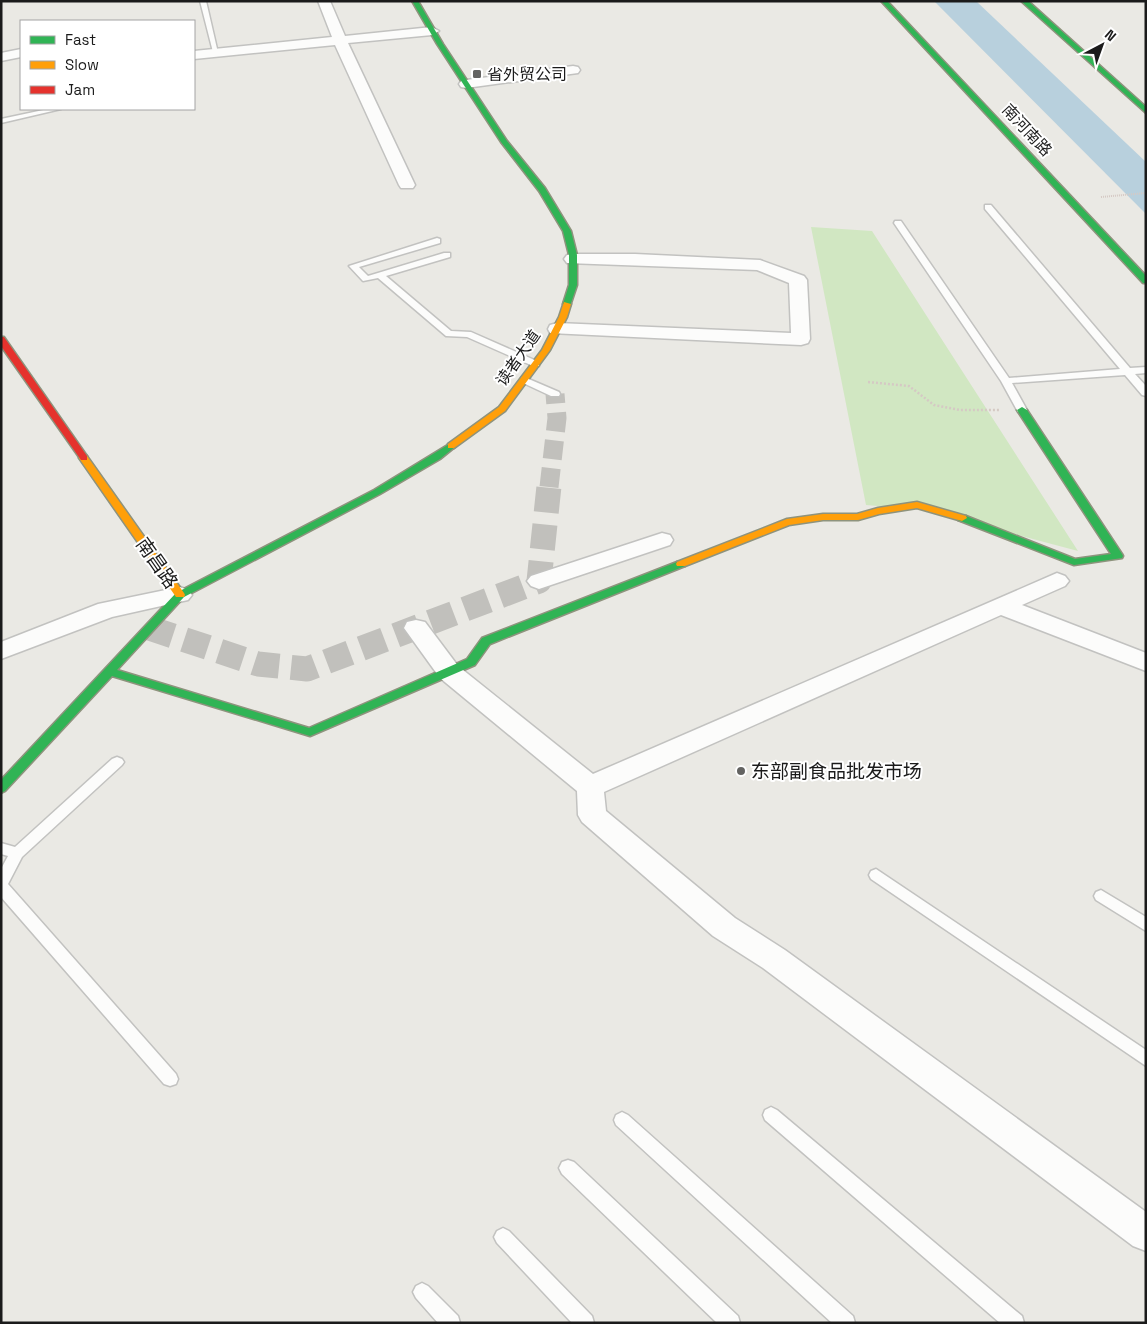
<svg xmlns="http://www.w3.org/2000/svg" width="1147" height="1324" font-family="'Space Grotesk','Noto Sans SC',sans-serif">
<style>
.grass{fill:#d1e7c2}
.water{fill:#b8d0dd}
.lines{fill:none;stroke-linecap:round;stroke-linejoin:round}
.street-tunnel-far1{stroke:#c1c0bc;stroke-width:19;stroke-dasharray:19 9;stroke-linecap:butt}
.street-tunnel{stroke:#c1c0bc;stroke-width:25;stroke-dasharray:25 12;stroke-linecap:butt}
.lane-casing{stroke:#c2c2c0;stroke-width:3}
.street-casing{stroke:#c2c2c0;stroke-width:3}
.fast-casing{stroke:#8e937d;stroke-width:3}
.slow-casing{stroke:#8e937d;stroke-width:3}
.jam-casing{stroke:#8e937d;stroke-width:3}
.path-far1{stroke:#d5c9c4;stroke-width:2;stroke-dasharray:1 1;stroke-linecap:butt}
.path{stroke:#d5c9c4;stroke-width:2.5;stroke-dasharray:2 2;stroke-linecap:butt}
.lane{fill:#fcfcfb;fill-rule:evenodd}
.street{fill:#fcfcfb;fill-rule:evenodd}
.fast{fill:#30b455;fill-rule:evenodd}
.slow{fill:#ff9f0a;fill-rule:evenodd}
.jam{fill:#e5322d;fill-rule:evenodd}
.poi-dot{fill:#636361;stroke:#fff;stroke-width:2}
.labels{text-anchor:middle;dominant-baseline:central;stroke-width:4;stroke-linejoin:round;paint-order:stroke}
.far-poi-label{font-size:16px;fill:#1b1b1b;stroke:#fff;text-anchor:start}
.far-street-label{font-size:16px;fill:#1b1b1b;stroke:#fff}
.street-label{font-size:19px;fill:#1b1b1b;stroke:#fff}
.poi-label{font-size:19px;fill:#1b1b1b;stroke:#fff;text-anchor:start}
</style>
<rect width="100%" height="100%" fill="#eae9e4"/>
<path class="grass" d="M 811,227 L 872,231 L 1078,551 L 925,510 L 866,505 Z"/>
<path class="water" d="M 934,1 L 976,1 L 1146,162 L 1146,214 Z"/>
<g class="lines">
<path class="street-tunnel-far1" d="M 549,487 L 557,418 L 555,394"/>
<path class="street-tunnel" d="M 149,628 L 258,664 L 307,669 L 539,581 L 549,486"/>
<defs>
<path id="lane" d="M 200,1 L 206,1 L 218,53 L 213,52 Z
M 48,109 L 61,109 L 1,123 L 1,119 Z
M 985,205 L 991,205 L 1130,368 L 1146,367 L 1146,373 L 1135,374 L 1146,386 L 1146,396 L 1142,395 L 1125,375 L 1012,383 L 1027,410 L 1026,412 L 1018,412 L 1001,381 L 894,223 L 895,221 L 901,221 L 1009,378 L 1120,369 L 985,209 Z
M 437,238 L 440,239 L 440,243 L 359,267 L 368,276 L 444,253 L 450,253 L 450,257 L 386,276 L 451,331 L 471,332 L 539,362 L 539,366 L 533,366 L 467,337 L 446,336 L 378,278 L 363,281 L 349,266 Z
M 524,377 L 559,392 L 560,394 L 559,396 L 551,396 L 521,382 L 521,378 Z
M 117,757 L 122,759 L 124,762 L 122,765 L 22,857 L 8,884 L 176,1074 L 178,1079 L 176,1084 L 170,1086 L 164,1084 L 1,897 L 1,869 L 8,856 L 1,854 L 1,843 L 15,847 L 112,759 Z
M 876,869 L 1146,1050 L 1146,1066 L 871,879 L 869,875 L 871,871 Z
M 1101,890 L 1146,917 L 1146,931 L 1096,900 L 1094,896 L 1096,892 Z
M 771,1107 L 777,1110 L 1022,1316 L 1024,1323 L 1000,1323 L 765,1120 L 763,1115 L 765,1110 Z
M 622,1112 L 628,1115 L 853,1316 L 855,1323 L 832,1323 L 616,1125 L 614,1120 L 616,1115 Z
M 568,1160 L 574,1162 L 738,1316 L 740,1323 L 717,1323 L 562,1174 L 559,1168 L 562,1162 Z
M 503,1228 L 509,1231 L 592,1316 L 594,1323 L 572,1323 L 497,1243 L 494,1237 L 497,1231 Z
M 422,1283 L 428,1286 L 458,1316 L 460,1323 L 438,1323 L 416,1298 L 413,1292 L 416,1286 Z"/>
<path id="street" d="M 318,1 L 330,1 L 345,36 L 432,27 L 439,31 L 432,35 L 348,43 L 415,185 L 413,188 L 401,188 L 399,185 L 335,45 L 194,59 L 194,51 L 332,37 Z
M 21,49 L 21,57 L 1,61 L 1,53 Z
M 573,66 L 578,67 L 580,70 L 578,73 L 466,88 L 461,87 L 459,84 L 461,81 L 466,80 Z
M 573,254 L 635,254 L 760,260 L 804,276 L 807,280 L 810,339 L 808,343 L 801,345 L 550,333 L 548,329 L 550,325 L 557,323 L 791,333 L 789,283 L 757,270 L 567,263 L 564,259 L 567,255 Z
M 662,533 L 670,535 L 673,540 L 670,545 L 539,589 L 531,586 L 527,581 L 531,576 Z
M 1057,573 L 1065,576 L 1069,581 L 1065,586 L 1022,605 L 1146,653 L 1146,671 L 1001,615 L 604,792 L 606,811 L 735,918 L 785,950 L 1146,1212 L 1146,1251 L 1133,1246 L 763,968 L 713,936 L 582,822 L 578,815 L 577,791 L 440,678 L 404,628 L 407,622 L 416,620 L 425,622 L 458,666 L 593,774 Z
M 180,587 L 188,590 L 192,595 L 188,600 L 112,617 L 1,659 L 1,642 L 98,604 Z"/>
<path id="fast" d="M 412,1 L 418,1 L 443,44 L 507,141 L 545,188 L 571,231 L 577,255 L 577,285 L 570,306 L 563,304 L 569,285 L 569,255 L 563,231 L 539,191 L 501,142 L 437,44 Z
M 881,1 L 887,1 L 1146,276 L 1146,283 L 1143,283 Z
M 1021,1 L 1028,1 L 1146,107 L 1146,113 Z
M 1022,407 L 1027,410 L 1122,554 L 1123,556 L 1122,558 L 1074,565 L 958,520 L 957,518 L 958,516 L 966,516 L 1075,559 L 1111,554 L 1017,410 Z
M 451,443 L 456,446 L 440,459 L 380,494 L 184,597 L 117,670 L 309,728 L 467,659 L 482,638 L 677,562 L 685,562 L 686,564 L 685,566 L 490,644 L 475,665 L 310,736 L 112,676 L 5,791 L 1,793 L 1,780 L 176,593 L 374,490 Z"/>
<path id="slow" d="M 564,302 L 571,304 L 567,317 L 550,350 L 505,411 L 454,448 L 448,448 L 448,444 L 499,407 L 542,350 L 559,317 Z
M 84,455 L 87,456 L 184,593 L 185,595 L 184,597 L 176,597 L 79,458 Z
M 917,502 L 966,516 L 967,518 L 962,521 L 917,508 L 879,514 L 858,520 L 823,520 L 789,525 L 685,566 L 677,566 L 676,564 L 677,562 L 787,519 L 823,514 L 857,514 L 878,508 Z"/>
<path id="jam" d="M 1,337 L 4,337 L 87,456 L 87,460 L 81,460 L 1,346 Z"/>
</defs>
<use href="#lane" class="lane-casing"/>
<use href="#street" class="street-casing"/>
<use href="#fast" class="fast-casing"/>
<use href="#slow" class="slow-casing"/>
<use href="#jam" class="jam-casing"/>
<path class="path-far1" d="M 1101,197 L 1146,193"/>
<path class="path" d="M 868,382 L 909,386 L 934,405 L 960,410 L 999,410"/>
<use href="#lane" class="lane"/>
<use href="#street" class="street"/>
<use href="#fast" class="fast"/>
<use href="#slow" class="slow"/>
<use href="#jam" class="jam"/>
</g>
<g class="poi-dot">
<rect x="472" y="69" width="10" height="10" rx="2.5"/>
<circle cx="741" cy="771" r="5"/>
</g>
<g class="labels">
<g class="far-poi-label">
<text x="487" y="74">省外贸公司</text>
</g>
<g class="far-street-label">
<text transform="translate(1027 130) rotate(47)">南河南路</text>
<text transform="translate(518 358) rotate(-55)">读者大道</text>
</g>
<g class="street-label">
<text transform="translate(157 563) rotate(55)">南昌路</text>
</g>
<g class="poi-label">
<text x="751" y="771">东部副食品批发市场</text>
</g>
</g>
<rect width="1147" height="1324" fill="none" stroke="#1b1b1b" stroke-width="5"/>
<rect x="20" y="20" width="175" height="90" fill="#ffffff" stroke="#a4a4a4"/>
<rect x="30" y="36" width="25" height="8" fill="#30b455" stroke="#a4a4a4"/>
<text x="65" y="45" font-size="15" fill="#1b1b1b">Fast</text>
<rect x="30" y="61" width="25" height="8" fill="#ff9f0a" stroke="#a4a4a4"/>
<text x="65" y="70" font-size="15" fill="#1b1b1b">Slow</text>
<rect x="30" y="86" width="25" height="8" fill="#e5322d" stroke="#a4a4a4"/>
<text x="65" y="95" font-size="15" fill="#1b1b1b">Jam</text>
<g transform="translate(1102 45) rotate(41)" stroke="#ffffff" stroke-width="4" paint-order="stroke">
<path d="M0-4L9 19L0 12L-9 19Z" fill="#1b1b1b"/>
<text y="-8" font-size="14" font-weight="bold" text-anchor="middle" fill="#1b1b1b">N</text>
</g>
</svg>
